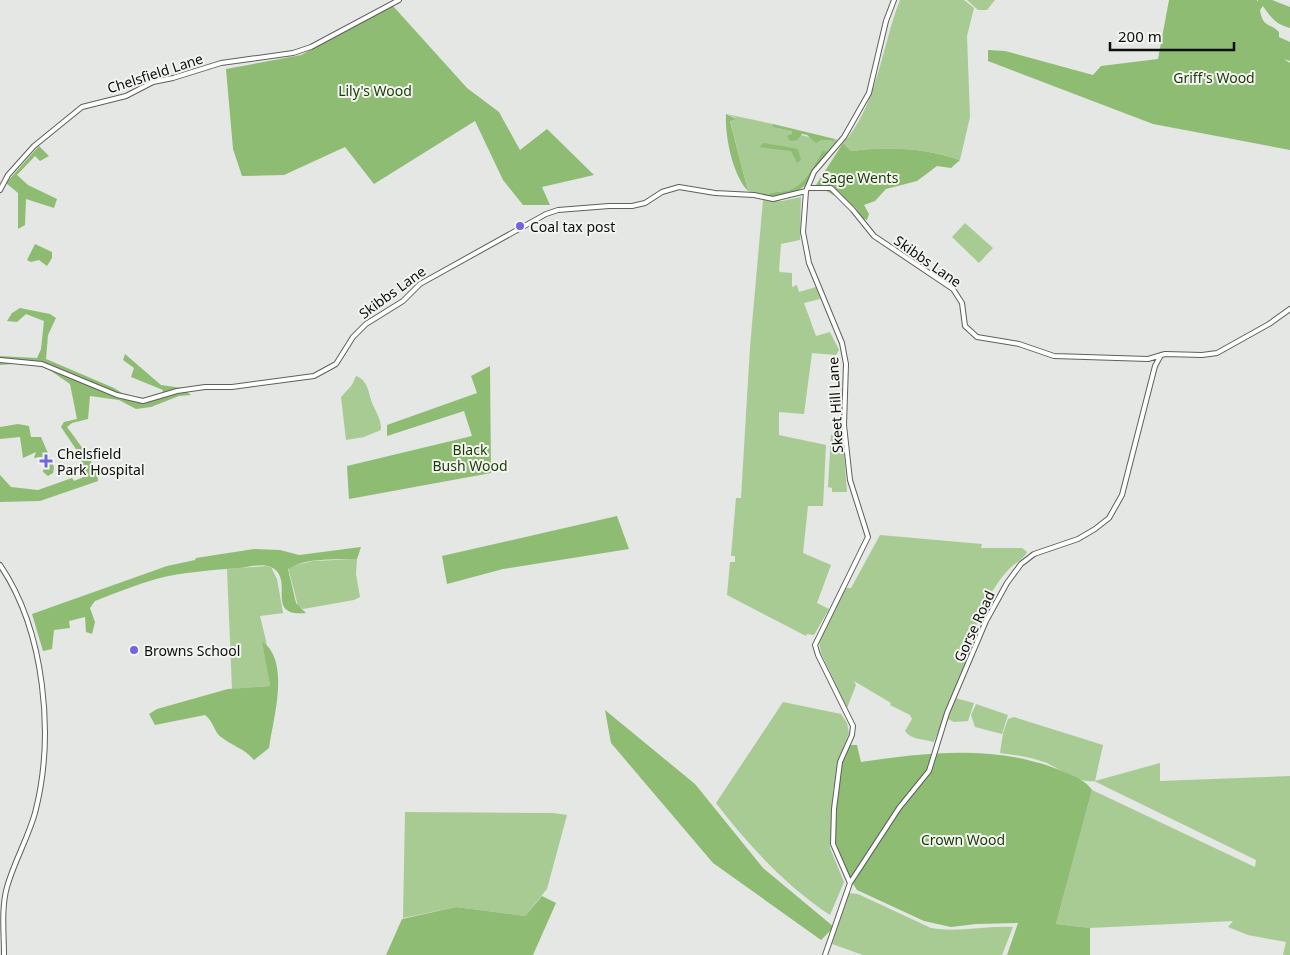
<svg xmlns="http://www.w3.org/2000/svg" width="1290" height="955" font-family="'Noto Sans',sans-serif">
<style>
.green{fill:#a7cb93}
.forest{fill:#8ebc72}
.water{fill:#8dbb72}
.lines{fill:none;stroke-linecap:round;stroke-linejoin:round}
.street-casing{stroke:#5e605d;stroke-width:6}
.street{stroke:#fff;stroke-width:4}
.poi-dot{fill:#7365e0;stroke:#f2f4f0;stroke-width:2}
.labels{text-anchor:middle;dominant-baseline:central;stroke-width:4;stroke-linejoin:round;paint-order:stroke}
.street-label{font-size:14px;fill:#0f0f0e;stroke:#f2f4f0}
.park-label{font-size:14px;fill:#1c3a04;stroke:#f2f4f0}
.poi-label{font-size:14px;fill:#0f0f0e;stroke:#f2f4f0;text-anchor:start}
</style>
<rect width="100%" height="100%" fill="#e4e7e3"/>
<path class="green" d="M 900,0 L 964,0 L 974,8 L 967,36 L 970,117 L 960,160 C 927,148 886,146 851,151 L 843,143 C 877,107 882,45 900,0 Z
M 967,0 L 995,0 L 987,10 L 978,10 Z
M 726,114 L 773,124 L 772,127 L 793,131 L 792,134 C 807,135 819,141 834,141 L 835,139 L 838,140 L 829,152 L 823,152 C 813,166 806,184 789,190 C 781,193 773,190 766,196 L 748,191 L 730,120 L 736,118 Z
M 801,197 L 800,240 L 781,244 L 779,270 L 780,272 L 792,273 L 792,287 L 797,285 L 799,292 L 816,287 L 820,299 L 804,303 L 816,336 L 830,332 L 839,350 L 836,355 L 812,353 L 804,414 L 779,412 L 779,435 L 826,445 L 823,506 L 808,506 L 803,553 L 831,565 L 817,603 L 829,609 L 814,635 L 807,634 L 806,636 L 727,595 L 730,562 L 735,562 L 735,556 L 731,556 L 736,498 L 741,498 L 750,347 L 763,200 L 782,201 Z
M 965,223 L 993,248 L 979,263 L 952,237 Z
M 356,376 C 370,381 368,396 374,407 C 378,416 381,420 381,430 L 364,437 L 346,440 L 341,397 L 352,385 Z
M 831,435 L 840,435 L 843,438 L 847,492 L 832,492 L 832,488 L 828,487 Z
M 880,535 L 982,544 L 981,548 L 1022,548 L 1027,552 C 1023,560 1016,562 1010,568 C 994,584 980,612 974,634 L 978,635 L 934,742 C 924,739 911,740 905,731 L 912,719 L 910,715 L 890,705 L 891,703 L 854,681 L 856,685 L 847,708 L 821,653 L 819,642 L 845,588 L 851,588 Z
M 357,559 L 356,574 L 360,597 L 354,600 L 303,609 L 298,606 L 288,567 L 313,561 Z
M 266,566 L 271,567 L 277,579 L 283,613 L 260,616 L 267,645 L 263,642 L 270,686 L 232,689 L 227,569 Z
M 955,698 L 974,703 L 968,721 L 954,722 L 948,719 Z
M 783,702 L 841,714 L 847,723 L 849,733 L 840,756 L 833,791 L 830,848 L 844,882 L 830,915 C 785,885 749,846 716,803 Z
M 976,704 L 1008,715 L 1002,734 L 975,727 L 971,715 Z
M 1014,717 L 1103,745 L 1095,781 L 1160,763 L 1160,781 L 1290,776 L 1290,955 L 1283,955 L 1286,942 L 1248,935 L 1228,927 L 1233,921 L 1090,928 L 1056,924 L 1092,790 L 1255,867 L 1256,860 L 1094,781 C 1078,783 1061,770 1047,763 C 1032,757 1016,755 1000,753 L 1003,733 L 1008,719 Z
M 405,812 L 553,813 L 567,815 L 547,889 L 525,916 L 456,907 L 403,918 Z
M 849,893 L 858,894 L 931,928 C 958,933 986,925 1013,927 L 1002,955 L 863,955 L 832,944 Z"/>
<path class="forest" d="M 1169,0 L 1257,0 L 1257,2 L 1258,0 L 1272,0 L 1290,7 L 1290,28 C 1276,24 1271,18 1263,6 L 1260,10 C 1263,28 1269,22 1279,32 L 1279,37 L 1290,42 L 1290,61 L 1284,59 L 1290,63 L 1290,150 L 1153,124 L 988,61 L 988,50 L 1005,51 L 1093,75 L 1101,66 L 1158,59 Z
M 393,6 L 467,88 L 499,112 L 520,150 L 547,129 L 594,175 L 542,187 L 550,205 L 523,205 L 503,180 L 475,121 L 374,184 L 345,147 L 284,175 L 242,176 L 233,149 L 226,69 L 301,55 Z
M 726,114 L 736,119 L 730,121 L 748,191 C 732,174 725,136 726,114 Z
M 773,124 L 835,139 L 834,141 L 821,140 L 816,143 L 807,135 L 802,134 L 797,140 L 790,141 L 787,136 L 792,134 L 792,131 L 772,127 Z
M 764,143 L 798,149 L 801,160 L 797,163 L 791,151 L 759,147 Z
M 843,143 L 851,151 C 887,146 926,148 960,160 L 951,168 L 937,166 L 917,181 L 886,189 L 875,201 L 864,205 L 869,214 L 867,220 L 862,218 L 856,208 L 816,185 Z
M 39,146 L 49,156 L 40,161 L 35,156 L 17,175 L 28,185 L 57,199 L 54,208 L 26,199 L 25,225 L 18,229 L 18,193 L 6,183 Z
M 823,151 L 829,152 C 810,180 804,199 766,196 C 773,190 781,193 789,190 C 806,184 813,166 823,151 Z
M 20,308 L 50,314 L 56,318 L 48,335 L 46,359 L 114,388 L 127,396 L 144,398 L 162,394 L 163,390 L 131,377 L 134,368 L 123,360 L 125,354 L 161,385 L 182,388 L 191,395 L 179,396 L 151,407 L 136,409 L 119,400 L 90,396 L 88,419 L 72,423 L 67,427 C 75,438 99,468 98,481 L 40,501 L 0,502 L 0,475 L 11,487 L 38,490 L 72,478 L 74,481 L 86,476 L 80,455 L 61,427 L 64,422 L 77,419 L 70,384 L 38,362 L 0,365 L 0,356 L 37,358 L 41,349 L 44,321 L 26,314 L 17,322 L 7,321 L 12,313 Z
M 490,366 L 491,473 L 349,499 L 347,466 L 472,436 L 464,411 L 387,436 L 387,425 L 477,393 L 471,376 Z
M 18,424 L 29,426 L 31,437 L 41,437 L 54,467 L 53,473 L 48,476 L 43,472 L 43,467 L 47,465 L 42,457 L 34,458 L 36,452 L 23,458 L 20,437 L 0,439 L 0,427 Z
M 617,516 L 629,549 L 503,569 L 447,584 L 442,556 Z
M 361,547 L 357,559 C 335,560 307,557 288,569 L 296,603 L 306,613 C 263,617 296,579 271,567 C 262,563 249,567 240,568 C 212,570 183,572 156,579 C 136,585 115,593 95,601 L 90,608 L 95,622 L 92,634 L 86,632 L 85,617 L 69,621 L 70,628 L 54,630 L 52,649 L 43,651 L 32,614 L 167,566 L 195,560 L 196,558 L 254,549 L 280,550 L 299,555 Z
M 262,641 C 291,662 273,718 269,748 L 254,760 C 244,748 232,746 221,737 C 214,732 214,722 205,715 L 155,725 L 149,714 L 157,709 L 228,689 L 270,686 Z
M 605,710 L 695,784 L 763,868 L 834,927 L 821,940 L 713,863 L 611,743 Z
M 849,745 L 857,745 L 861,762 C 928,752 1001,744 1064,772 C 1076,777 1085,780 1092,790 L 1056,924 L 1090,928 L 1090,955 L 1007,955 L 1018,923 L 976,924 L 951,927 L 924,921 L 857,890 L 850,879 L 836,845 L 835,809 L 841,763 Z
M 542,896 L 556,903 L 533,955 L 386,955 L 402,919 L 456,907 L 525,916 Z"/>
<path class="water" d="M 35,244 L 52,252 L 52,258 L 47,266 L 39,260 L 31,262 L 27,260 Z"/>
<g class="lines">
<defs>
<path id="street" d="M 807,188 L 831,188 L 853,210 L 874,236 L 953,289 L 962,303 L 965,326 L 977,337 L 1019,344 L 1054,356 L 1148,359 L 1165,354 L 1202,355 L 1217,353 L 1269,324 L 1290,309
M 0,190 L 8,175 L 34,146 L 82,107 L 126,96 L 153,82 L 173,78 L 221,63 L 293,53 L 311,47 L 399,0
M 0,360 L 42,364 L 117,395 L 143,401 L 177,391 L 205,387 L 232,387 L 314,376 L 336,364 L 353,337 L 366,324 L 403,301 L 420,284 L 546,214 L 558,210 L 609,206 L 632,206 L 645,203 L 662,192 L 679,187 L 715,193 L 754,195 L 773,199 L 806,191
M 0,565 C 45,631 55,736 35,813 C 28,838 14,862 7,887 C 1,908 4,934 4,955
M 850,883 L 833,844 L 834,809 L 840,762 L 852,735 L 853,726 L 818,655 L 815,645 L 868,537 L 850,480 L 844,425 L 846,364 L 842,343 L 809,263 L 803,232 L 806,191 L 814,172 L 844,137 L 869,93 L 886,21 L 894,0
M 825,955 L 850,883 L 899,808 L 929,771 L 947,713 L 986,621 L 1007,583 L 1021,564 L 1034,554 L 1078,539 L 1095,529 L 1109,518 L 1122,495 L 1155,366 L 1161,355"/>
</defs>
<use href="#street" class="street-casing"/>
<use href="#street" class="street"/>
</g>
<g class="poi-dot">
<circle cx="520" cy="226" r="5"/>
<path d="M43.5 453.5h5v5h5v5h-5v5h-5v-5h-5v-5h5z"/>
<circle cx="134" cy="650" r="5"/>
</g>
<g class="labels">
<g class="street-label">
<text transform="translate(155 73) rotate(-18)">Chelsfield Lane</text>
<text transform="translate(928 261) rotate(35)">Skibbs Lane</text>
<text transform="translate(392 292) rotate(-36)">Skibbs Lane</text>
<text transform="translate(835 405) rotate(-93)">Skeet Hill Lane</text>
<text transform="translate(974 626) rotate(-65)">Gorse Road</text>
</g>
<g class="park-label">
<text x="1214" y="77">Griff's Wood</text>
<text x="375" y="90">Lily's Wood</text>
<text x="860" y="177">Sage Wents</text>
<text x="470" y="449">Black<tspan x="470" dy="16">Bush Wood</tspan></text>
<text x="963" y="839">Crown Wood</text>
</g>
<g class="poi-label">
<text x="530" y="226">Coal tax post</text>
<text x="57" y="453">Chelsfield<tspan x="57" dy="16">Park Hospital</tspan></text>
<text x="144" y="650">Browns School</text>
</g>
</g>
<path d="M1110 42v8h124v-8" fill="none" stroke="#0f0f0e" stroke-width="2.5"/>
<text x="1118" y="42" font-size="15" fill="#0f0f0e" stroke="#f2f4f0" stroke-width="4" paint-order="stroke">200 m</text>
</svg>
